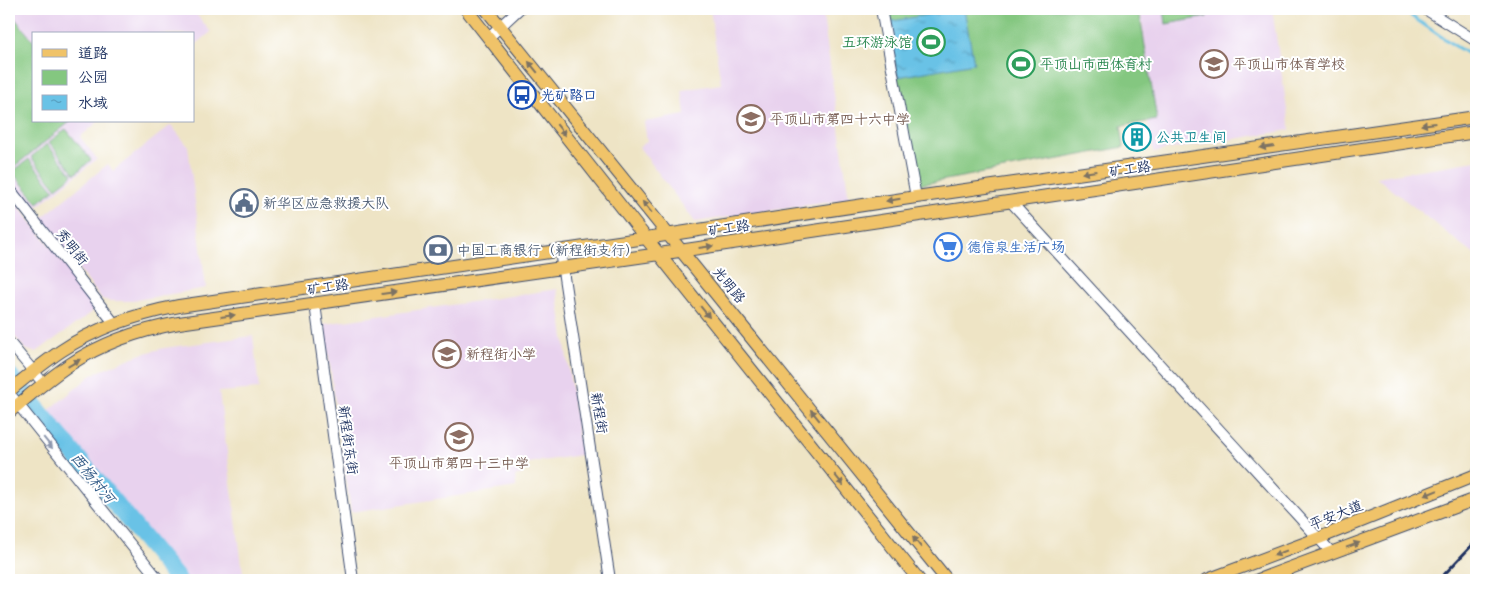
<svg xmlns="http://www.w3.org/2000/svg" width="1485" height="589" font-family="Sriracha,'LXGW WenKai TC',sans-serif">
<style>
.built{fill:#e8d2ee}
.green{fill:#84c780;stroke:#507b6f}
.water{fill:url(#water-ripples);stroke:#4278a2}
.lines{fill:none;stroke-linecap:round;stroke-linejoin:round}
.stream{stroke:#69c2e6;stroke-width:3}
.river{stroke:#69c2e6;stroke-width:18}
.minor-casing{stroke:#3b4a6d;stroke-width:12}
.major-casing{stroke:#3b4a6d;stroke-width:14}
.minor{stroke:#fff;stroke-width:10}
.major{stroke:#f0c369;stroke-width:12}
.rail{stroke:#1b2f5e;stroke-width:3}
.oneway{fill:#7b7263}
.oneway2{fill:#8d97ae}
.labels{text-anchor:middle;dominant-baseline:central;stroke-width:4;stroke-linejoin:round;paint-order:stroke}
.leisure-label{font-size:14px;fill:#27864d;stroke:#fff;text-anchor:end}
.education-label{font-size:14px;fill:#785e54;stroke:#fff;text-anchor:start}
.transit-label{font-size:14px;fill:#164399;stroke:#fff;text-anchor:start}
.culture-label{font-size:14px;fill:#0d838f;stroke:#fff;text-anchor:start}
.street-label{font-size:14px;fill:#1b2f5e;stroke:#fff}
.service-label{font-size:14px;fill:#4e5e75;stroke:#fff;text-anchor:start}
.shop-label{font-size:14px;fill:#366cbe;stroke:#fff;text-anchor:start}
.water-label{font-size:15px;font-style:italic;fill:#325b87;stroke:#fff}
</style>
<defs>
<pattern id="water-ripples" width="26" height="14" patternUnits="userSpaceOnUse" patternTransform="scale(1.25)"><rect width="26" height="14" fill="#69c2e6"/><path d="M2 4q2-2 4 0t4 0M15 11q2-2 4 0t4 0" fill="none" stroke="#569ebe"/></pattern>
</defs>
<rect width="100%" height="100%" fill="#fff"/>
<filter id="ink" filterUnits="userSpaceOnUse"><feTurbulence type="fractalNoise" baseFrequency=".02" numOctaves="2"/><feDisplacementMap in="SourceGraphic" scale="10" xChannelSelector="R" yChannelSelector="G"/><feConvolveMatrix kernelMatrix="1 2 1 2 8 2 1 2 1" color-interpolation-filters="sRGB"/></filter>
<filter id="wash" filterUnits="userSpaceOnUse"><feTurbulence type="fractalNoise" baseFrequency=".0096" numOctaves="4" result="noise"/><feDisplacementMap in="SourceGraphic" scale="20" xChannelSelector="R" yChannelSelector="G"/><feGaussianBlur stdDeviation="1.12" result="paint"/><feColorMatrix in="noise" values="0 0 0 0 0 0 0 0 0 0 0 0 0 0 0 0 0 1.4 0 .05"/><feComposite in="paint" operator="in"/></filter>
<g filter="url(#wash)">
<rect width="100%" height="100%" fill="#eee4c5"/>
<path class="built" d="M 9,9 L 192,9 L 211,32 L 194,46 L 194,34 L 34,34 L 34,121 L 99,121 L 80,137 L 97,159 L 32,211 L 9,183 Z
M 710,9 L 822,9 L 849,199 L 695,222 L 639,147 L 647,141 L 644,122 L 685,115 L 682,90 L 721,84 Z
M 1140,9 L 1272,9 L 1290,130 L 1153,152 L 1148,121 L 1157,120 Z
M 171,125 L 188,146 L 206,288 L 131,301 L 109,301 L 102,299 L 39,220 L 108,164 L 113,171 Z
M 1476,161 L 1476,256 L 1376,177 Z
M 9,194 L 95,303 L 91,313 L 38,351 L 34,352 L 25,349 L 9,329 Z
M 557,289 L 581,455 L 522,464 L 523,474 L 515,476 L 516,487 L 351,512 L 324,324 Z
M 253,336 L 259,389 L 219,392 L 244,580 L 189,580 L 48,411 L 93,374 L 138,355 L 164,348 Z"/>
<path class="green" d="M 884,9 L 1139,9 L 1157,120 L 1121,126 L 1124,147 L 918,185 Z
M 1164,9 L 1205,9 L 1207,17 L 1166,24 Z
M 9,11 L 34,42 L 34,121 L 71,121 L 10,170 L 9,168 Z
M 66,129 L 91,160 L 75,174 L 49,142 Z
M 47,144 L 73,175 L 56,188 L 31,157 Z
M 29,159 L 54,190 L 38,203 L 12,172 Z"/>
<path class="water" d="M 959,9 L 964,9 L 974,63 L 898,77 L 888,22 Z"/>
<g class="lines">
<path class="stream" d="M 1401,9 L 1452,44 L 1476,59"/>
<path class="river" d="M 9,375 L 178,580"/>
</g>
</g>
<g filter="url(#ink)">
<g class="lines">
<defs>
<path id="minor" d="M 881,9 L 916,197
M 1425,9 L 1476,41
M 489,37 L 519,9
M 9,188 L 114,323
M 1011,202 L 1331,552
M 560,251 L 610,580
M 315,304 L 353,580
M 9,342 L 44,384
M 9,393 L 159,580"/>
<path id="major" d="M 466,9 L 646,238 L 919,580
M 486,9 L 947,580
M 9,391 C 26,377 43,363 61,351 C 97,327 137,314 179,306 L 646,238 L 916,197 L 1476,117
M 9,412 C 29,396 48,379 69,365 C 102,343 140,330 179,323 L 659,254 L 1476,132
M 1207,580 L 1319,538 L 1476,475
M 1258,580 L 1476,499"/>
</defs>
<use href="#minor" class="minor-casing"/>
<use href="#major" class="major-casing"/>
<use href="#minor" class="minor"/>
<use href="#major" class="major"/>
<path class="rail" d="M 1439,580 L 1476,541"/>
</g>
<defs><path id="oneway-solid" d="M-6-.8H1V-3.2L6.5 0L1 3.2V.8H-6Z" transform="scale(1.25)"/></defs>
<g class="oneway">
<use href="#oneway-solid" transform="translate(533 67) rotate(-129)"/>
<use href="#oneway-solid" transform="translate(1428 124) rotate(172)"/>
<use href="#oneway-solid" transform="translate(561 130) rotate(52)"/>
<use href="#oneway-solid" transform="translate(1267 147) rotate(172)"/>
<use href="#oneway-solid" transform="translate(1089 172) rotate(172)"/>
<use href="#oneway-solid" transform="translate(893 200) rotate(171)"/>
<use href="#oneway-solid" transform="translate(647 207) rotate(-129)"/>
<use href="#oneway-solid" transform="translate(706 247) rotate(-8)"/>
<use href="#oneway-solid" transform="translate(389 293) rotate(-8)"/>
<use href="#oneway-solid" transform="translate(705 312) rotate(51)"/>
<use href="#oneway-solid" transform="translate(228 316) rotate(-8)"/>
<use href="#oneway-solid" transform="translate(74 363) rotate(-31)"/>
<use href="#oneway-solid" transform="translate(815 415) rotate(-129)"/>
<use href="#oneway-solid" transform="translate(839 480) rotate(51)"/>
<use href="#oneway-solid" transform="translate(1431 493) rotate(158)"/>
<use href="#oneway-solid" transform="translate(917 542) rotate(-128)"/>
<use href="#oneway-solid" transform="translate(1353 545) rotate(-20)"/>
<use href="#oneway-solid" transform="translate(1280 553) rotate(159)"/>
</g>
<use class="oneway2" href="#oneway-solid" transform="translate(48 443) rotate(51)"/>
</g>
<defs>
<symbol id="stadium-ring" viewBox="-11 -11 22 22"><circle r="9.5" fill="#fff" stroke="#2e9e5b" stroke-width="1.5"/><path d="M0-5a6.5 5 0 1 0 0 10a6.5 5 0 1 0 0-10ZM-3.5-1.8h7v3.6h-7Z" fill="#2e9e5b"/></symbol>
<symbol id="school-ring" viewBox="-11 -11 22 22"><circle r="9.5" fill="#fff" stroke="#8d6e63" stroke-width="1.5"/><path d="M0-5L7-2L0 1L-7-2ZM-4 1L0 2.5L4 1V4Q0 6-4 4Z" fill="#8d6e63"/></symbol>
<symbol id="bus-ring" viewBox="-11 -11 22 22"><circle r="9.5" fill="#fff" stroke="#1a4fb4" stroke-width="1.5"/><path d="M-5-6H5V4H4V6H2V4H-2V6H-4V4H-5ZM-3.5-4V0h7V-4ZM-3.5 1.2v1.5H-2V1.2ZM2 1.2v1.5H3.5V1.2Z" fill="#1a4fb4"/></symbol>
<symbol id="building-ring" viewBox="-11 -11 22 22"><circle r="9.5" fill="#fff" stroke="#0f9aa8" stroke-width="1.5"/><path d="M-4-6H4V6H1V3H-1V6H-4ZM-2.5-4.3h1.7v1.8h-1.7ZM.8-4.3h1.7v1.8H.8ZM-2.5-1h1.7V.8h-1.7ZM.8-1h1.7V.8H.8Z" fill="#0f9aa8"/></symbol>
<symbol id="civic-ring" viewBox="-11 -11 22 22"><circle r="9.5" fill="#fff" stroke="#5c6f8a" stroke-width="1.5"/><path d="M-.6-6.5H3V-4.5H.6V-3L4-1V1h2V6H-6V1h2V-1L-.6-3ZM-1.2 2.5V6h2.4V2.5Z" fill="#5c6f8a"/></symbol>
<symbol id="supermarket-ring" viewBox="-11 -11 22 22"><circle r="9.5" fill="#fff" stroke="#3f7fe0" stroke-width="1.5"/><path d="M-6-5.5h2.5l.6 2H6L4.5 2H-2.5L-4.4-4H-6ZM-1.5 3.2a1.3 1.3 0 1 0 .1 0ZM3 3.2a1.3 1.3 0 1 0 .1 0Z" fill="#3f7fe0"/></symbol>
<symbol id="bank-ring" viewBox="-11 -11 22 22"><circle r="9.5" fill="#fff" stroke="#5c6f8a" stroke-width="1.5"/><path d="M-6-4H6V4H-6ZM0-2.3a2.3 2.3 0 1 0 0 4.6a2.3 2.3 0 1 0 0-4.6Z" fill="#5c6f8a"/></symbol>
</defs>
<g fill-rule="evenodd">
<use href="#stadium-ring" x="915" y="26" width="32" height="32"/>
<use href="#stadium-ring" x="1005" y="48" width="32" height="32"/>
<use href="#school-ring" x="1198" y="48" width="32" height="32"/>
<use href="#bus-ring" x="506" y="79" width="32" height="32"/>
<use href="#school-ring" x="735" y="103" width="32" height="32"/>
<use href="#building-ring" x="1121" y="121" width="32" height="32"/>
<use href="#civic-ring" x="228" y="187" width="32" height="32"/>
<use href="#supermarket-ring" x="932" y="231" width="32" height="32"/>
<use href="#bank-ring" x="422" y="234" width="32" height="32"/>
<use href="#school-ring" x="431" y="338" width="32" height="32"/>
<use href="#school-ring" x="443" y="421" width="32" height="32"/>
</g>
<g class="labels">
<g class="leisure-label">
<text x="912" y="42">五环游泳馆</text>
<text x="1040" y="64" text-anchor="start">平顶山市西体育村</text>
</g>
<g class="education-label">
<text x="1233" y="64">平顶山市体育学校</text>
<text x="770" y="119">平顶山市第四十六中学</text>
<text x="466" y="354">新程街小学</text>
<text x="459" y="463" text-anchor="middle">平顶山市第四十三中学</text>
</g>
<g class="transit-label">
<text x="541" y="95">光矿路口</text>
</g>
<g class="culture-label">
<text x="1156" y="137">公共卫生间</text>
</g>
<g class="street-label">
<text transform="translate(1130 169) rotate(-8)">矿工路</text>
<text transform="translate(729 228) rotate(-8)">矿工路</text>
<text transform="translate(72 247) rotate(52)">秀明街</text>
<text transform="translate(729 285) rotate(51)">光明路</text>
<text transform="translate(328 287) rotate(-8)">矿工路</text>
<text transform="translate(599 413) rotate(81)">新程街</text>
<text transform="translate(348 440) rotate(82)">新程街东街</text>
<text transform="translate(1336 515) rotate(-22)">平安大道</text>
</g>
<g class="service-label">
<text x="263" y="203">新华区应急救援大队</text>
<text x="457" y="250">中国工商银行（新程街支行）</text>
</g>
<g class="shop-label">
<text x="967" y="247">德信泉生活广场</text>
</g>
<g class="water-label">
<text transform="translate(93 478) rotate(51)">西杨村河</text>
</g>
</g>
<rect width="1485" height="589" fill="none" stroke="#fff" stroke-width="30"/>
<rect x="32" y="32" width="162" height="90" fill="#ffffff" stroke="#a4acbf"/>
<rect x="42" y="49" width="25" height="8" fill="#f0c369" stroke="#a4acbf"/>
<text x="78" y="58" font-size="15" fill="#1b2f5e">道路</text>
<rect x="42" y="70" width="25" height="15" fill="#84c780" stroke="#a4acbf"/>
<text x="78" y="82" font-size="15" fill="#1b2f5e">公园</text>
<rect x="42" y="95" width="25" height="15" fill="url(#water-ripples)" stroke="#a4acbf"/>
<text x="78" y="108" font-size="15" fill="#1b2f5e">水域</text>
</svg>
